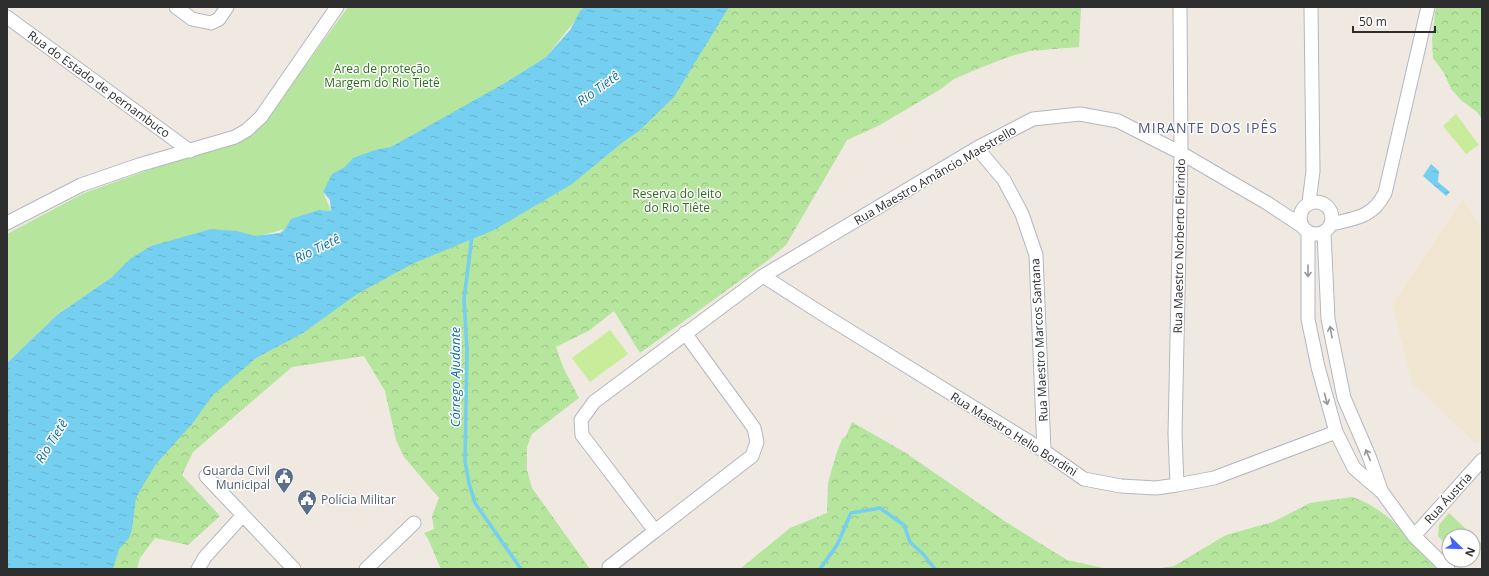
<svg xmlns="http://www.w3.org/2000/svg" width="1489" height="576" font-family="'Open Sans',sans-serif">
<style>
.education{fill:#f0e6d1}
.forest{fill:url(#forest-crowns)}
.park{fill:#b6e59e}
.pitch{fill:#c9ec9a}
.water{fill:url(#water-ripples)}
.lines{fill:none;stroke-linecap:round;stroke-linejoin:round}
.stream{stroke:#75cff0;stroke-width:3.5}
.minor-casing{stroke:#b4b7c1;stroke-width:15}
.minor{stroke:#fff;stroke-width:13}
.oneway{stroke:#969696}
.labels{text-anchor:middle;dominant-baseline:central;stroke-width:3;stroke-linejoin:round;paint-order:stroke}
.park-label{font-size:12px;fill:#2c6e1b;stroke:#fff}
.street-label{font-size:12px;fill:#2e2e2e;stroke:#fff}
.service-label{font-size:12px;fill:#4e5e75;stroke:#fff;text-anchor:end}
.water-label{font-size:13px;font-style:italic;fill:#0d6fa3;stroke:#fff}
.quarter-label{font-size:14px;letter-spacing:1px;fill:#4d5680;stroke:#fff}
</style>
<defs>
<pattern id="forest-crowns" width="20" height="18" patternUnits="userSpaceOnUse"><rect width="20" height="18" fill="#b6e59e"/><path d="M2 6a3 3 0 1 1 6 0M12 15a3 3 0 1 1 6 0" fill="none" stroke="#9dc588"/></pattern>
<pattern id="water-ripples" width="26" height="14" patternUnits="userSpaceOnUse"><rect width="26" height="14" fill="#75cff0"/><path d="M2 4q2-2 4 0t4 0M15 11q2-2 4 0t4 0" fill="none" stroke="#66b2ce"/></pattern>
</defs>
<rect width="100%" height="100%" fill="#efe9e1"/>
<path class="education" d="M 1463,199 L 1482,230 L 1482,438 L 1477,444 L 1412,383 L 1392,305 Z"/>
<path class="forest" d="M 713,7 L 1081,7 L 1079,47 L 1030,51 L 1008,57 L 975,70 L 954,79 L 941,89 L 878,126 L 847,140 L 786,245 L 767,261 L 640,353 L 614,311 L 590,330 L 556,347 L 563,367 L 579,398 L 532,434 L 527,447 L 527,470 L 532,488 L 590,569 L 441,569 L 428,539 L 424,533 L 434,529 L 432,516 L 439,498 L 404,457 L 396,440 L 385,391 L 364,356 L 292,367 L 193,452 L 182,475 L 220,516 L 188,545 L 155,538 L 140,558 L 137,569 L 96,569 L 127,448 Z
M 1436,7 L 1482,7 L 1482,119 L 1477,112 L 1462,101 L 1451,89 L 1444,73 L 1433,58 L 1432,38 Z
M 852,422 L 906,453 L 1006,522 L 1067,560 L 1108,569 L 740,569 L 790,528 L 827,513 L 828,483 L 836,455 L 842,439 L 846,436 Z
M 1352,497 C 1385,507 1408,537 1432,561 L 1436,569 L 1154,569 L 1174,566 L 1226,535 L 1273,522 L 1310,503 Z"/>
<path class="park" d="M 348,7 L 586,7 L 546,57 L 505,83 L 323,192 L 331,211 L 319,210 L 285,229 L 112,277 L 57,315 L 7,363 L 7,234 L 84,193 L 250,134 L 260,128 Z
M 1449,513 L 1482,544 L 1473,554 L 1473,536 L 1449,536 L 1449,548 L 1438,536 L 1439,525 Z"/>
<path class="pitch" d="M 1456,114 L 1479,145 L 1466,154 L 1443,126 Z
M 610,330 L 628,354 L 590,382 L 572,358 Z"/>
<path class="water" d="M 585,7 L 729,7 L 674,97 L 639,131 L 623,142 L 572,184 L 494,230 L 414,263 L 357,294 L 303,333 L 256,358 L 213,395 L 192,424 L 156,464 L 145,482 L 136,498 L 132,529 L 129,538 L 119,549 L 113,569 L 7,569 L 7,363 L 57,315 L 112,277 L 130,259 L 151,246 L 211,229 L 237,231 L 255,236 L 280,233 L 285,229 L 291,219 L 297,217 L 319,210 L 331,211 L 330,200 L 323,192 L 332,174 L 345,167 L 353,158 L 375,150 L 391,147 L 505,83 L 546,57 L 570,30 L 580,11 Z
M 1431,164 L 1439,171 L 1438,182 L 1450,192 L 1446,196 L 1423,176 Z"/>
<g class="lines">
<path class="stream" d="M 472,236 L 464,299 L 467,350 L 465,461 L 469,483 L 475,503 L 521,569
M 820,569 L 837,545 L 851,513 L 880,508 L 904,525 L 910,542 L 923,554 L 935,569"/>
<defs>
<path id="minor" d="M 176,7 L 192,19 L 211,23 L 219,19 L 227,7
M 7,17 L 190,151
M 977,148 L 1004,180 L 1022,214 L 1036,255 L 1044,451
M1300 218a16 16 0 1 1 32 0a16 16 0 1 1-32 0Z
M 1309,202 L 1313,171 L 1311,7
M 7,223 L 81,185 L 139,165 L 235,137 L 247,130 L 261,117 L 337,7
M 1331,224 C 1356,218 1372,218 1385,193 L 1428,7
M 1308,232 L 1308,319 L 1318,367 L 1336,432 L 1354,468 L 1382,492 L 1414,536 L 1448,569
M 1324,232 L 1328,319 L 1344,398 L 1369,456 L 1381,490
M 763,276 L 824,315 L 1044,451 L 1084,479 L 1121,486 L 1156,488 L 1177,485 L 1214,478 L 1336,432
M 685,333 L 754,428 L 757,442 L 752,456 L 655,531 L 582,435 L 581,420 L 594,402 L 763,276 L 977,148 L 1033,119 L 1080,114 L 1118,121 L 1181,153 L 1267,203 L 1302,226
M 206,476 L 294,569
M 1177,485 L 1175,434 L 1181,153 L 1180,7
M 1414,536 L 1482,460
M 609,567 L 655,531
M 198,569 L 205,557 L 243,515
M 366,569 L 414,523"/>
</defs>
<use href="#minor" class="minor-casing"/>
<use href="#minor" class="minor"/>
</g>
<defs><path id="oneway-shaft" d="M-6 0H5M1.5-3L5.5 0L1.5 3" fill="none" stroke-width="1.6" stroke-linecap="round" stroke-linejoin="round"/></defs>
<g class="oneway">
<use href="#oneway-shaft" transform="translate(1308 271) rotate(90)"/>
<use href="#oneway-shaft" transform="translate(1331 332) rotate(-100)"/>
<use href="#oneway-shaft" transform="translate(1326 399) rotate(75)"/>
<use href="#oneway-shaft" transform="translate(1368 455) rotate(-113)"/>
</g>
<defs>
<symbol id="civic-pin" viewBox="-11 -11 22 30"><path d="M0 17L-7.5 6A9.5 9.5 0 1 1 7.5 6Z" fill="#5c6f8a" stroke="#fff"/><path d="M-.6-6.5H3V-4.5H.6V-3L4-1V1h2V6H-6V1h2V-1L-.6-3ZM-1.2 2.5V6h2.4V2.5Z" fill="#fff"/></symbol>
</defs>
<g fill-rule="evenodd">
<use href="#civic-pin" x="273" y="466" width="22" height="30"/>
<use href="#civic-pin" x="296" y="488" width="22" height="30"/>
</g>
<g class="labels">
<g class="park-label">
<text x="382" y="68">Area de proteção<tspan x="382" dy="14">Margem do Rio Tietê</tspan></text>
<text x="677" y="193">Reserva do leito<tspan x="677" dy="14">do Rio Tiête</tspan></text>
</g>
<g class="street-label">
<text transform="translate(99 84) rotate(36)">Rua do Estado de pernambuco</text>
<text transform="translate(935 175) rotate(-30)">Rua Maestro Amâncio Maestrello</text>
<text transform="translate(1179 246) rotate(-89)">Rua Maestro Norberto Florindo</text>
<text transform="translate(1039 340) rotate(-93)">Rua Maestro Marcos Santana</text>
<text transform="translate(1014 434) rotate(32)">Rua Maestro Helio Bordini</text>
<text transform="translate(1448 498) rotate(-48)">Rua Áustria</text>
</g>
<g class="service-label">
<text x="270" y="470">Guarda Civil<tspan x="270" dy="14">Municipal</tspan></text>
<text x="321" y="499" text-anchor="start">Polícia Militar</text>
</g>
<g class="water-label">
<text transform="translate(598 88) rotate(-36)">Rio Tietê</text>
<text transform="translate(317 248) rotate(-26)">Rio Tietê</text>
<text transform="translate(455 377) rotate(-90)">Córrego Ajudante</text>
<text transform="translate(51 441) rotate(-58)">Rio Tietê</text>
</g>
<g class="quarter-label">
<text x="1208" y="127">MIRANTE DOS IPÊS</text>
</g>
</g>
<rect width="1489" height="576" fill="none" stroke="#2e2e2e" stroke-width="16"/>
<g transform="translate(1461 548) rotate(113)"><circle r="19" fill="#ffffff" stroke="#ababab"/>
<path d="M0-3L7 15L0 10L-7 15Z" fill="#4264fb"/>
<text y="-6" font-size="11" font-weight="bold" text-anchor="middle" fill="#2e2e2e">N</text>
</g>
<path d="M1353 26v6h82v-6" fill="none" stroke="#2e2e2e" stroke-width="2"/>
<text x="1359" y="26" font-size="12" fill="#2e2e2e" stroke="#ffffff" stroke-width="3" paint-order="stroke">50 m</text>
</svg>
